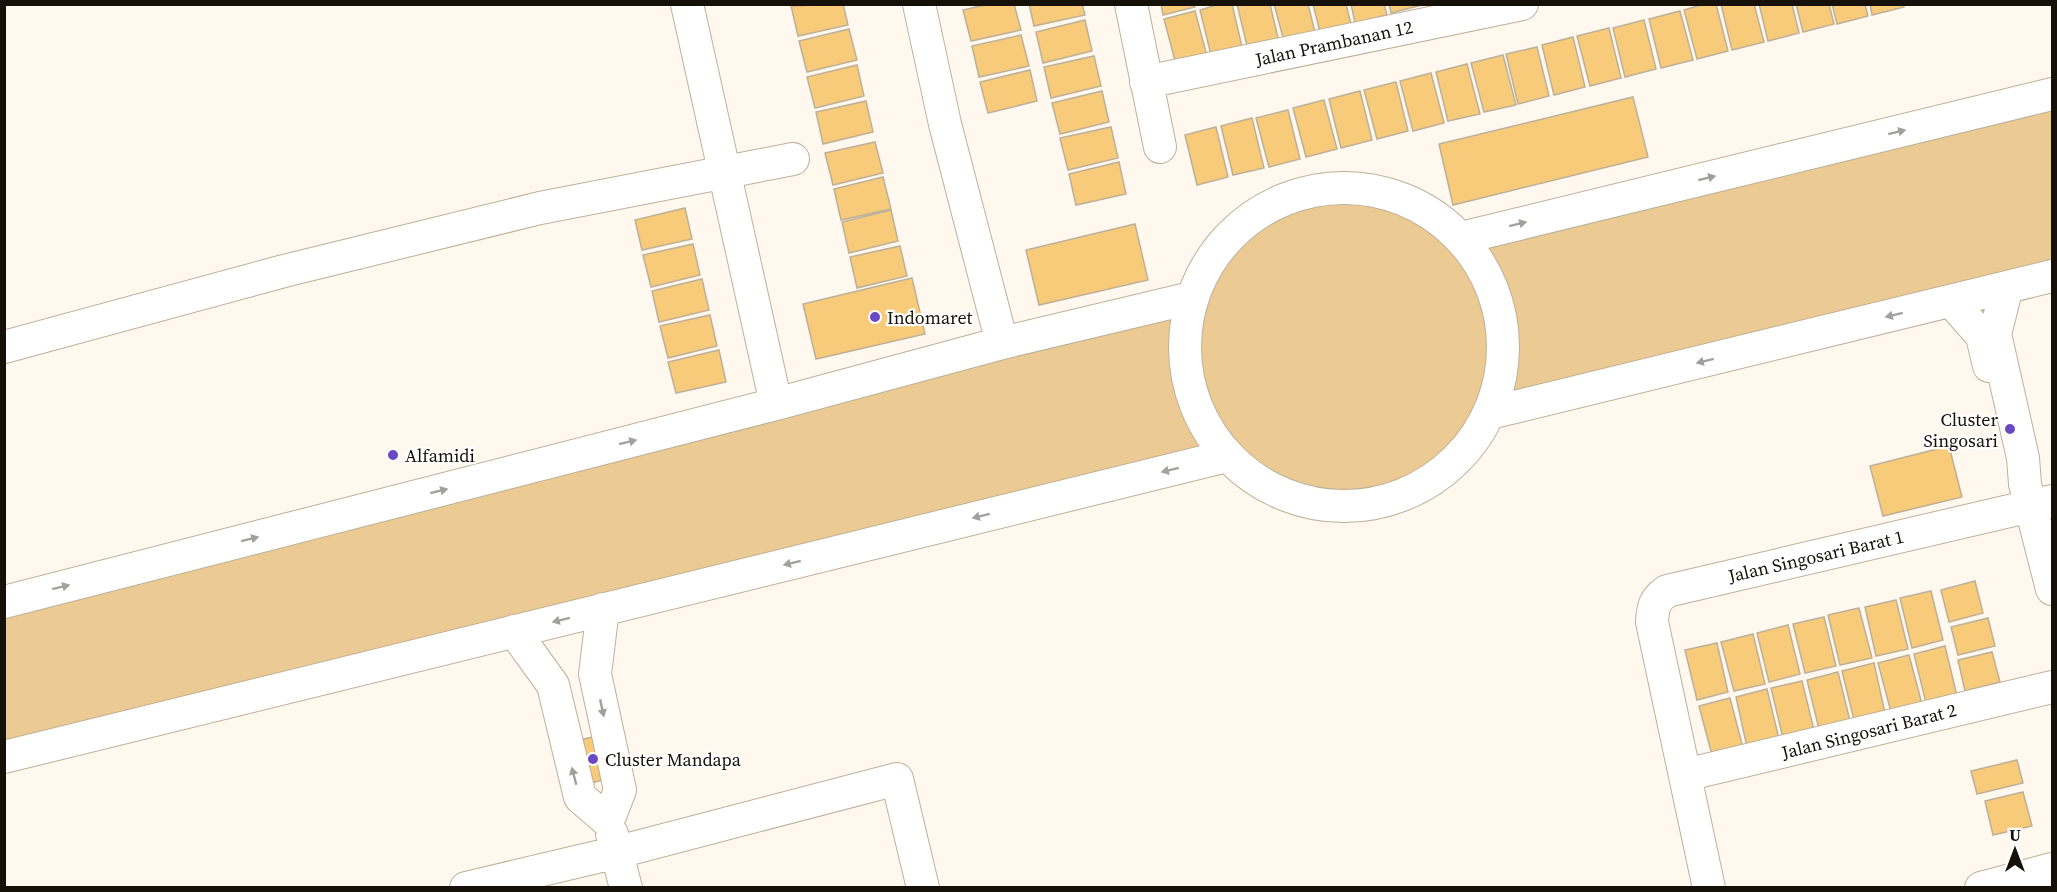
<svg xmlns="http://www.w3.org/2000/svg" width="2057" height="892" font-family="'Source Serif 4',serif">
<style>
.green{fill:#ebcb93}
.building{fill:#f7cb7a;stroke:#beb098;stroke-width:1.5}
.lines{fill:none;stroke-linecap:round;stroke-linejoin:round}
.street-casing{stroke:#beb098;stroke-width:34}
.street{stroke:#fff;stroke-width:32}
.oneway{fill:#a2a09c}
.poi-dot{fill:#6a49c2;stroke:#fff;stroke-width:2}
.labels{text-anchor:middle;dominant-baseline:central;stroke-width:4.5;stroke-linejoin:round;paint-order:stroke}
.street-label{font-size:18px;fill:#161108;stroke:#fff}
.poi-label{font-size:18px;fill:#161108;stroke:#fff;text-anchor:start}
</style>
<rect width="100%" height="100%" fill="#fef8ee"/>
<path class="green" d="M 2052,94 L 2052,276 L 2007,287 L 1995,334 L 1951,301 L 1490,413 C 1428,518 1319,537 1227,456 L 5,757 L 5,601 L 1191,298 C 1199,280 1207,262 1220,246 C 1265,190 1348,173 1413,203 C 1431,211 1446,225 1461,238 Z"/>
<path class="building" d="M 843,4 L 848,25 L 798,36 L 791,6 Z
M 989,4 L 1014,4 L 1021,30 L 971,41 L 963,10 Z
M 1029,4 L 1082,4 L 1085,15 L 1034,26 Z
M 1161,4 L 1194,4 L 1195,7 L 1163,15 Z
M 1220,4 L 1232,4 L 1243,51 L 1212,59 L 1200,10 Z
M 1237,4 L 1270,4 L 1279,42 L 1248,50 Z
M 1274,4 L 1308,4 L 1315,32 L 1284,41 Z
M 1313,4 L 1346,4 L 1351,24 L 1320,32 Z
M 1351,4 L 1384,4 L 1387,15 L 1355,23 Z
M 1389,4 L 1422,4 L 1422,5 L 1391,13 Z
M 1704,4 L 1716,4 L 1728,51 L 1697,59 L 1684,10 Z
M 1721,4 L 1754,4 L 1764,42 L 1732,50 Z
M 1759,4 L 1792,4 L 1799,33 L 1768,41 Z
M 1796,4 L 1829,4 L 1834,24 L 1803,32 Z
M 1832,4 L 1865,4 L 1868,16 L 1837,24 Z
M 1870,4 L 1903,4 L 1904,7 L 1872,15 Z
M 1195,11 L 1208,60 L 1177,68 L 1164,19 Z
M 1680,11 L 1693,60 L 1661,68 L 1649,19 Z
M 1085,20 L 1092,51 L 1043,63 L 1036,32 Z
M 1644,20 L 1656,69 L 1625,77 L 1613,28 Z
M 1609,28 L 1621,78 L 1590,86 L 1577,36 Z
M 849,29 L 857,60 L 807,72 L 799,41 Z
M 1021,35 L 1029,66 L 979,77 L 972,46 Z
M 1573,37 L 1585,87 L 1554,95 L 1542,45 Z
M 1537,47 L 1549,96 L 1518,104 L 1506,54 Z
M 1503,55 L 1516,105 L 1484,112 L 1471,63 Z
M 1094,56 L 1101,86 L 1051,98 L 1044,67 Z
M 1467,64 L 1480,114 L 1448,121 L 1436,72 Z
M 857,65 L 864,96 L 815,108 L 807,77 Z
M 1030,70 L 1037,101 L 988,113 L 980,82 Z
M 1431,73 L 1444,123 L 1413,131 L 1400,81 Z
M 1396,82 L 1408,131 L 1377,139 L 1364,90 Z
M 1102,91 L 1109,122 L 1060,134 L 1052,103 Z
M 1360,91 L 1372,140 L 1341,148 L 1329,99 Z
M 1633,97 L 1648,157 L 1453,205 L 1439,144 Z
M 1324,100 L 1337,149 L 1306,157 L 1293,108 Z
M 866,101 L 873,132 L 823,144 L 816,112 Z
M 1288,110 L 1300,159 L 1269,167 L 1256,118 Z
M 1252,118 L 1264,168 L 1233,175 L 1221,126 Z
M 1111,127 L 1118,158 L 1068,170 L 1060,138 Z
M 1216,127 L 1228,177 L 1197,185 L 1185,135 Z
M 875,142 L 883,173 L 833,185 L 825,153 Z
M 1119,162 L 1126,194 L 1076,205 L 1069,174 Z
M 883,177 L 891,209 L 841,220 L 834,189 Z
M 685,208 L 692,239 L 642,250 L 635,220 Z
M 891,210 L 898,241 L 849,253 L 842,222 Z
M 1135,224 L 1148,280 L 1039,305 L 1026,250 Z
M 693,244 L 700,275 L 651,287 L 643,255 Z
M 900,246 L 907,276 L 857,288 L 850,257 Z
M 912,278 L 925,334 L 816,359 L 803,304 Z
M 702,279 L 709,310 L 659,322 L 652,291 Z
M 710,315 L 717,346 L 668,358 L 660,326 Z
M 719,350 L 726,382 L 676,393 L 668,362 Z
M 1949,446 L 1962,497 L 1883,516 L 1870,466 Z
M 1975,581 L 1983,613 L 1949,622 L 1941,590 Z
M 1931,591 L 1943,640 L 1912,648 L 1900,598 Z
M 1896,600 L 1908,649 L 1876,656 L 1865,607 Z
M 1859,608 L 1872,658 L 1840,665 L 1828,615 Z
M 1824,617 L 1836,666 L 1805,673 L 1793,624 Z
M 1988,618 L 1995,646 L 1958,655 L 1951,627 Z
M 1788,625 L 1800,674 L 1769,682 L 1757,633 Z
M 1753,634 L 1765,684 L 1734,691 L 1721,642 Z
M 1717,643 L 1728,692 L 1697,700 L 1685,650 Z
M 1945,646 L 1957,696 L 1926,703 L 1914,654 Z
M 1992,652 L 2000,682 L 1965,691 L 1958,660 Z
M 1909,655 L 1922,704 L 1891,712 L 1878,663 Z
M 1874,663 L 1885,713 L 1854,720 L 1842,671 Z
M 1838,672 L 1850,721 L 1819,729 L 1807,680 Z
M 1802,681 L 1814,730 L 1783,738 L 1771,688 Z
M 1767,689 L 1779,739 L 1747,747 L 1736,697 Z
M 1730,698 L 1743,748 L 1712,755 L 1699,706 Z
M 598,736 L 607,779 L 587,784 L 579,740 Z
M 2017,760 L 2023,783 L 1977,794 L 1971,771 Z
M 2023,792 L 2032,826 L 1993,835 L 1985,801 Z"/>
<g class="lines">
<defs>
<path id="street" d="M 687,4 L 776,404
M 919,4 L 945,124 L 1002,343
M 1131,4 L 1160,147
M 1146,82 L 1522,4
M1185 347a159 159 0 1 1 318 0a159 159 0 1 1-318 0Z
M 1461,238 L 2052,94
M 2007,287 L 1995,334 L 2023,458 L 2025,484 L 2052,589
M 1951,301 L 1982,336 L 1989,366
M 4,347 L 284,271 L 540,208 L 793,159
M 1490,413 L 2052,276
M 4,602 L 776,404 L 1002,343 L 1191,298
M 603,609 L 595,674 L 620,790 L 608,821
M 514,631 L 553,685 L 580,797 L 608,821
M 4,757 L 1227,456
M 1685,775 L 2052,687
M 612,834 L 626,888
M 466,888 L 618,852 L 897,779 L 923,888
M 1709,888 L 1652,622 C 1653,607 1654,600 1667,591 L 2052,501
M 1981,888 L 2052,869"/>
</defs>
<use href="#street" class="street-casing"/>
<use href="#street" class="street"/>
</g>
<defs><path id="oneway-solid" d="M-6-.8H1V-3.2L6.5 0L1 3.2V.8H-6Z" transform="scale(1.5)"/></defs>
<g class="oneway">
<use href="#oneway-solid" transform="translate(1897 132) rotate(-14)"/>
<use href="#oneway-solid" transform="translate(1707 178) rotate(-14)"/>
<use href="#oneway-solid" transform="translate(1518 224) rotate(-14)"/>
<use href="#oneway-solid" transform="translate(1894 315) rotate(166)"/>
<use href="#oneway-solid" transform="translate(1705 361) rotate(166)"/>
<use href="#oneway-solid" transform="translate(628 442) rotate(-14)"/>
<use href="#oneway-solid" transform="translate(1170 470) rotate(166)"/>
<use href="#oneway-solid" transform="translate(439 491) rotate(-14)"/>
<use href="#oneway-solid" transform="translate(981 516) rotate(166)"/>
<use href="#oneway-solid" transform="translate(250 539) rotate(-14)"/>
<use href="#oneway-solid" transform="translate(792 563) rotate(166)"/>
<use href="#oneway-solid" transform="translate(61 587) rotate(-14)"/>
<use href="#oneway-solid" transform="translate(561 620) rotate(166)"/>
<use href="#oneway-solid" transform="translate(602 708) rotate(78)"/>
<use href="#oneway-solid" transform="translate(574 776) rotate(-105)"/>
</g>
<g class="poi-dot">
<circle cx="875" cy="317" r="6"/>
<circle cx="2010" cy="429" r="6"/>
<circle cx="393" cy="455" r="6"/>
<circle cx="593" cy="759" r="6"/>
</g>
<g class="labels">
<g class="street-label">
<text transform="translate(1334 43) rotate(-12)">Jalan Prambanan 12</text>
<text transform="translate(1816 556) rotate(-13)">Jalan Singosari Barat 1</text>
<text transform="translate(1869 731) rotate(-14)">Jalan Singosari Barat 2</text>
</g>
<g class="poi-label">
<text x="887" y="317">Indomaret</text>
<text x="1998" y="419" text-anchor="end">Cluster<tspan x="1998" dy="21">Singosari</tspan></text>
<text x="405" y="455">Alfamidi</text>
<text x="605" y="759">Cluster Mandapa</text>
</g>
</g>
<rect width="2057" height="892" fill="none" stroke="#161108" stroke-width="12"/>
<g transform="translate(2015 850)" stroke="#ffffff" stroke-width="4.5" paint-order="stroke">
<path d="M0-4.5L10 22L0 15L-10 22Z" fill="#161108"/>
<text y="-9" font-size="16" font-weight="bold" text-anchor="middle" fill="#161108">U</text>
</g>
</svg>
